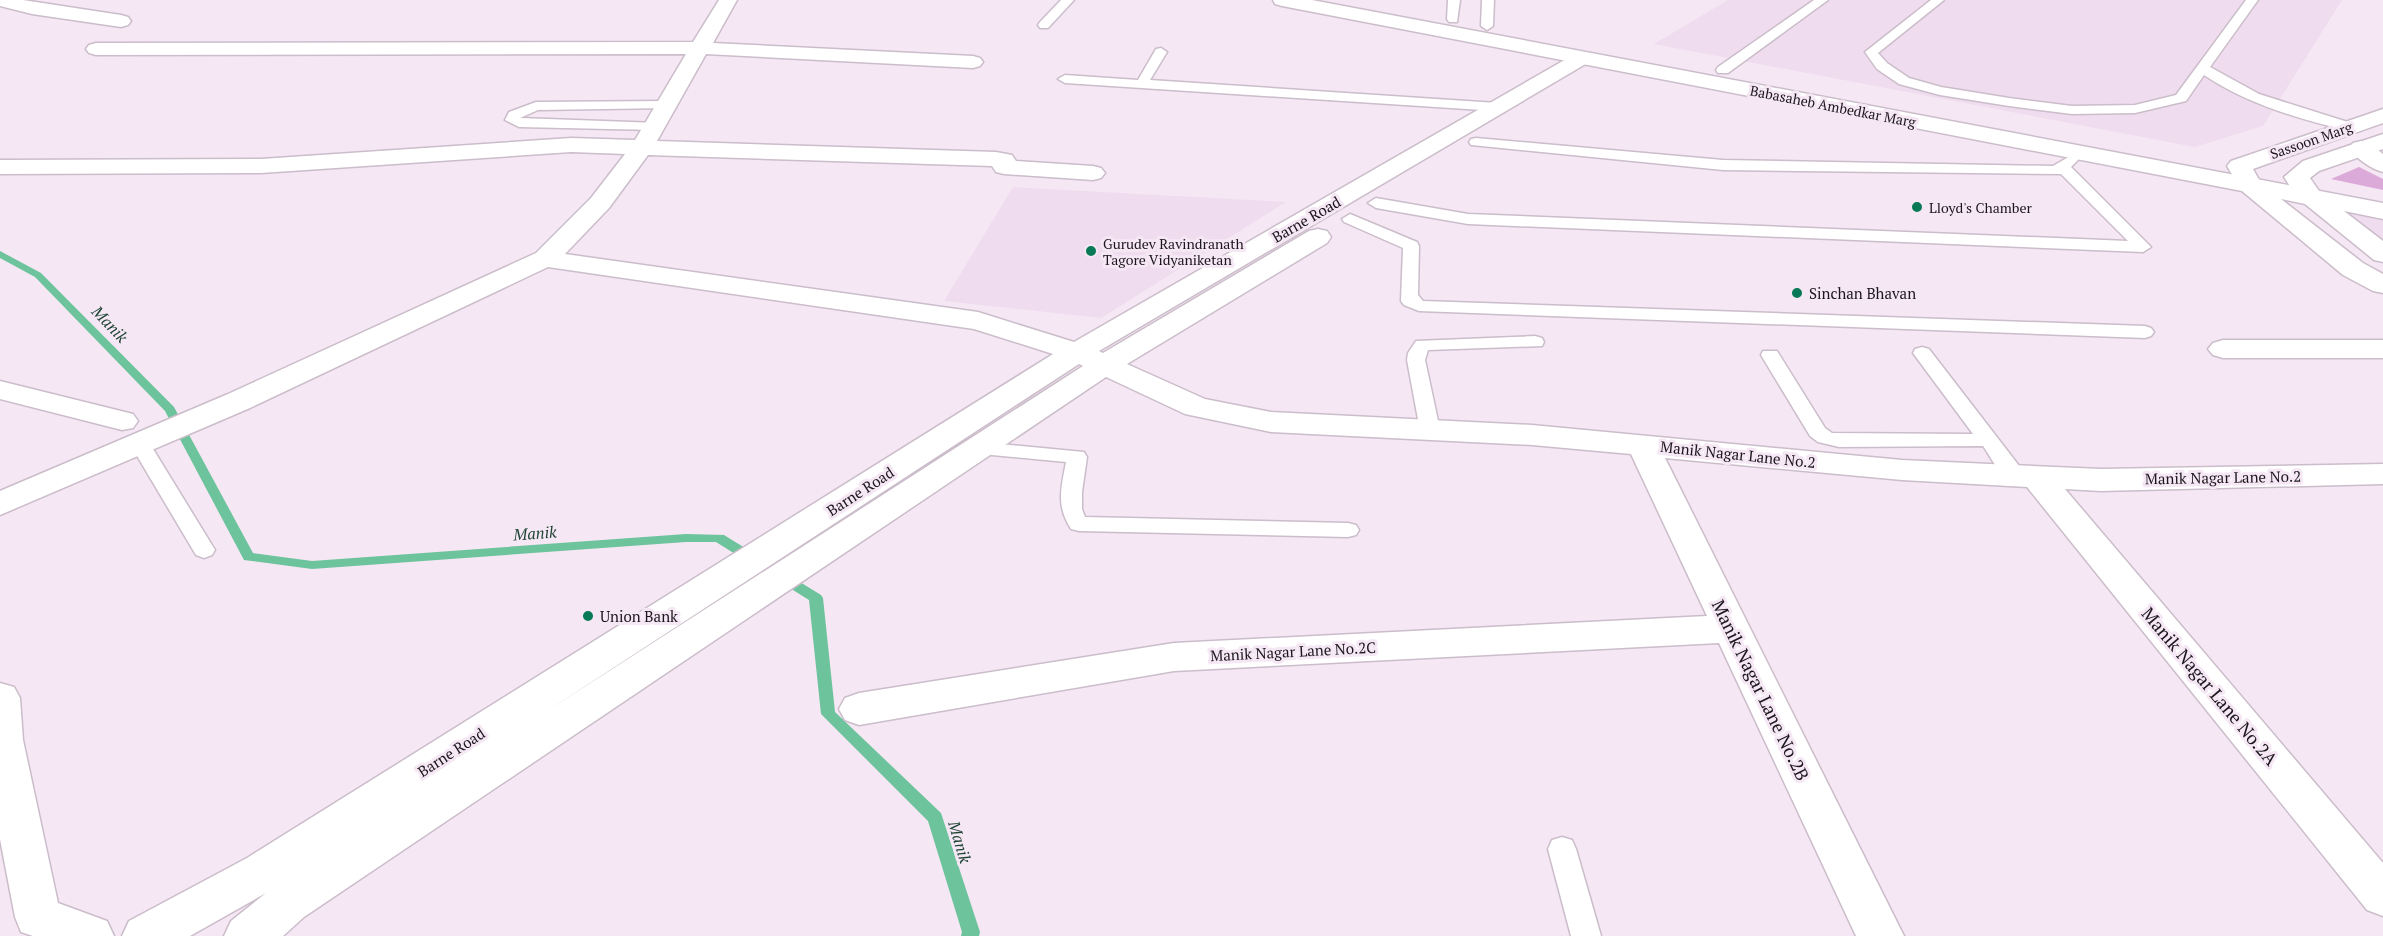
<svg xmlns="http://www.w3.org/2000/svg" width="2383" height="936" font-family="'PT Serif',serif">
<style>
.built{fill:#f0dcef}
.green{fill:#dbaad9}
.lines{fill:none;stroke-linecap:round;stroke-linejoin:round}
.stream{fill:#6dc39c;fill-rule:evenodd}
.service-casing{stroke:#cbbdca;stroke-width:3}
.minor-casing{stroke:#cbbdca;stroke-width:3}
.secondary-casing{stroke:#cbbdca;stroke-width:3}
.primary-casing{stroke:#cbbdca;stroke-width:3}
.service{fill:#fff;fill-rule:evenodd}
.minor{fill:#fff;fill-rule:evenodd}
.secondary{fill:#fff;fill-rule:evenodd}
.primary{fill:#fff;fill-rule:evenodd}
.poi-dot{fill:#077954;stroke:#f5e7f4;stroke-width:2}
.labels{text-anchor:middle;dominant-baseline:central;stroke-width:6;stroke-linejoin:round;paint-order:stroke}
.far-street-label{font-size:14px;fill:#1b161b;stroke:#f5e7f4}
.far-poi-label{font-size:14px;fill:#1b161b;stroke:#f5e7f4;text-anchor:start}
.street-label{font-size:15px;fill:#1b161b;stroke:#f5e7f4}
.poi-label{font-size:15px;fill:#1b161b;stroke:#f5e7f4;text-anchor:start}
.water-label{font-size:16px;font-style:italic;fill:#1e4434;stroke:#f5e7f4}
.near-street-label{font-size:18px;fill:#1b161b;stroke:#f5e7f4}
</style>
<rect width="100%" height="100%" fill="#f5e7f4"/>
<path class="built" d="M 1728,0 L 2342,0 L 2263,126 L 2195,147 L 1654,44 Z
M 1013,187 L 1286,202 L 1101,318 L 944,301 Z
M 2345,212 L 2383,216 L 2383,264 Z"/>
<path class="green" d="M 2359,167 L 2383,179 L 2383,190 L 2331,179 Z"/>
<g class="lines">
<path class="stream" d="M 0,251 L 41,273 L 174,407 L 253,553 L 312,561 L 686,534 L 724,535 L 821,595 L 823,598 L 835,712 L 941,813 L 980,932 L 979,936 L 961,936 L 962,932 L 928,821 L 821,714 L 809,600 L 716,542 L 686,542 L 312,569 L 244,560 L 165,411 L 35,277 L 0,258 Z"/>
<defs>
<path id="service" d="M 1061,0 L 1074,0 L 1048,28 L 1040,28 L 1038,25 L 1040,22 Z
M 1448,0 L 1460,0 L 1457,22 L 1449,22 L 1447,19 Z
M 1482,0 L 1494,0 L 1493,26 L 1487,30 L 1481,26 Z
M 1814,0 L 1828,0 L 1728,73 L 1718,73 L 1716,70 L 1718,67 Z
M 1931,0 L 1944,0 L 1878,53 L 1887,63 L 1909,78 L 1941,87 L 2009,98 L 2072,106 L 2135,105 L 2176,95 L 2246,0 L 2258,0 L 2210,67 L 2259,94 L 2354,124 L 2356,127 L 2349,131 C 2299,119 2247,104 2204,75 L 2186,101 L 2135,113 L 2072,114 L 2009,106 L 1940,95 L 1899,84 L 1877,69 L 1865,52 Z
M 1161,48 L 1167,52 L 1150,80 L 1497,103 L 1504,107 L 1497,111 L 1065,83 L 1058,79 L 1065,75 L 1138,80 L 1156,49 Z
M 665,101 L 670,102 L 672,105 L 670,108 L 538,110 L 520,118 L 659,123 L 661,126 L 654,130 L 519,127 L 505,120 L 509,112 L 536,102 Z
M 1476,138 L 1723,160 L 2053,166 L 2072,155 L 2079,159 L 2071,167 L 2151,247 L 2143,252 L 1468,224 L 1376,208 L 1368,203 L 1376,198 L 1468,214 L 2128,241 L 2061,174 L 1723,170 L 1471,145 L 1469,142 L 1471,139 Z
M 1350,214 L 1417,242 L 1419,246 L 1418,295 L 1423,301 L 2145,326 L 2151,328 L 2154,332 L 2151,336 L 2145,338 L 1419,311 L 1404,305 L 1401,301 L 1403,248 L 1344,222 L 1342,219 Z
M 1535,336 L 1542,338 L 1544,342 L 1542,346 L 1428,350 L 1425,360 L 1440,430 L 1437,434 L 1430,436 L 1423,434 L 1420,430 L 1407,360 L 1408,353 L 1416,341 Z
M 1922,347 L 1929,349 L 2023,471 L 2027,476 L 2023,481 C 2004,486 1993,460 1983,446 L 1839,447 L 1818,442 L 1810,436 L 1761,355 L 1763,351 L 1777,351 L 1825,428 L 1832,433 L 1973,434 L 1913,353 L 1915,349 Z
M 140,438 L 147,440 L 150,444 L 215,550 L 212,555 L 204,558 L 196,555 L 193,550 L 130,444 L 133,440 Z
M 978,442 L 1084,452 L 1087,457 L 1082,492 L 1082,509 L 1085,517 L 1348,523 L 1356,525 L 1359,530 L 1356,535 L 1348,537 L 1079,531 L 1071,529 C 1056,506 1061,488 1066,462 L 971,453 L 968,448 L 971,443 Z
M 1562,837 L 1572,840 L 1576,849 L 1601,936 L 1571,936 L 1548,849 L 1552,840 Z"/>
<path id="minor" d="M 0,0 L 23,0 L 121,15 L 128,17 L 131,21 L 128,25 L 121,27 L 32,14 L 0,6 Z
M 719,0 L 737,0 L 713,43 L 973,56 L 980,58 L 983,62 L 980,66 L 973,68 L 706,54 L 657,141 L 996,152 L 1012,155 L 1016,161 L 1093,166 L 1101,168 L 1105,173 L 1101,178 L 1093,180 L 1004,174 L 996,172 L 992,166 L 648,155 L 609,208 L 565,254 L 978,312 L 1074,342 L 1575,54 L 1589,54 L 1592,58 L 1589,62 L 1099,351 L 1103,353 L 1309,231 L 1318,229 L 1327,231 L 1331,237 L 1327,243 L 1127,364 L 1205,399 L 1271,412 L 1532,425 L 1902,460 L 2101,469 L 2383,464 L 2383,484 L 2101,491 L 2065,489 L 2383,863 L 2383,916 L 2367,910 L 2027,487 L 1902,480 L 1665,458 L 1904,936 L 1856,936 L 1719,643 L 1174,671 L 859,725 L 845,720 L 839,709 L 845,698 L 859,693 L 1174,643 L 1707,616 L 1631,454 L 1532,445 L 1271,432 L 1185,414 L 1106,377 L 304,917 L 283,936 L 224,936 L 231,921 L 266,893 L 190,936 L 122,936 L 129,921 L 247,858 L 1053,354 L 974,329 L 548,267 L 250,408 L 0,515 L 0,491 L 228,394 L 536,253 L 591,198 L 625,154 L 571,152 L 261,173 L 0,174 L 0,160 L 261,159 L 571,138 L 635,140 L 686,54 L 96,55 L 89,53 L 86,49 L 89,45 L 96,43 L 693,42 ZM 1079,364 L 1083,366 L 544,713 Z
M 2223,340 L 2383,340 L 2383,358 L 2223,358 L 2213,355 L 2208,349 L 2213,343 Z
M 0,381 L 133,414 L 138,421 L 133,428 L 122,430 L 0,399 Z
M 0,683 L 14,687 L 20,698 L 23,740 L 58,903 L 107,921 L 114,936 L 33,936 L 21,932 L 15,917 L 0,839 Z"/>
<path id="secondary" d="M 2383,109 L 2383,123 L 2253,169 L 2262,185 L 2259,190 L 2250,192 L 2241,190 L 2227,166 L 2231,161 Z
M 2383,134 L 2383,149 L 2319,171 L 2310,178 L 2324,198 L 2321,203 C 2301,208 2294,192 2284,177 L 2303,161 Z"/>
<path id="primary" d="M 1273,0 L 1312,0 L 2383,203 L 2383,219 L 2344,211 L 2383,241 L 2383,262 L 2374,260 L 2305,204 L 2281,199 L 2363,263 L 2383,274 L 2383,293 L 2373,291 L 2343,275 L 2242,191 L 1282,6 L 1275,4 Z
M 2361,141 L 2369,143 L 2383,154 L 2383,172 C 2371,169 2357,159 2349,148 L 2353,143 Z"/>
</defs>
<use href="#service" class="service-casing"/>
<use href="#minor" class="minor-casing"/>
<use href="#secondary" class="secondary-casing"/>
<use href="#primary" class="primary-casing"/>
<use href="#service" class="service"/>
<use href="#minor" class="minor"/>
<use href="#secondary" class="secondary"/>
<use href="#primary" class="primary"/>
</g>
<g class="poi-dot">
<circle cx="1917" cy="207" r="6"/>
<circle cx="1091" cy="251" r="6"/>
<circle cx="1797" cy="293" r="6"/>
<circle cx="588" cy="616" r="6"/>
</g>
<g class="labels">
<g class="far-street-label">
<text transform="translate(1833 106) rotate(11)">Babasaheb Ambedkar Marg</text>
<text transform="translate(2311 140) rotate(-19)">Sassoon Marg</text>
</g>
<g class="far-poi-label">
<text x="1929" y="207">Lloyd's Chamber</text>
<text x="1103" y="243">Gurudev Ravindranath<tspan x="1103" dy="16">Tagore Vidyaniketan</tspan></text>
</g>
<g class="street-label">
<text transform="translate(1306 219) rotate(-30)">Barne Road</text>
<text transform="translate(1738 454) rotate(6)">Manik Nagar Lane No.2</text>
<text transform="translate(2223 477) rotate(-1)">Manik Nagar Lane No.2</text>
<text transform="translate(860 491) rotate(-33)">Barne Road</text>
<text transform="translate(1293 651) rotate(-3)">Manik Nagar Lane No.2C</text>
<text transform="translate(451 752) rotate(-33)">Barne Road</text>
</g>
<g class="poi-label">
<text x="1809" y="293">Sinchan Bhavan</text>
<text x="600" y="616">Union Bank</text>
</g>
<g class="water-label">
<text transform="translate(110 324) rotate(46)">Manik</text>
<text transform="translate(535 533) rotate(-4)">Manik</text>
<text transform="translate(960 842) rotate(73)">Manik</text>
</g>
<g class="near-street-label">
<text transform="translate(2210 686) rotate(50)">Manik Nagar Lane No.2A</text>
<text transform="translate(1761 690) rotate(64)">Manik Nagar Lane No.2B</text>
</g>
</g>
</svg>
